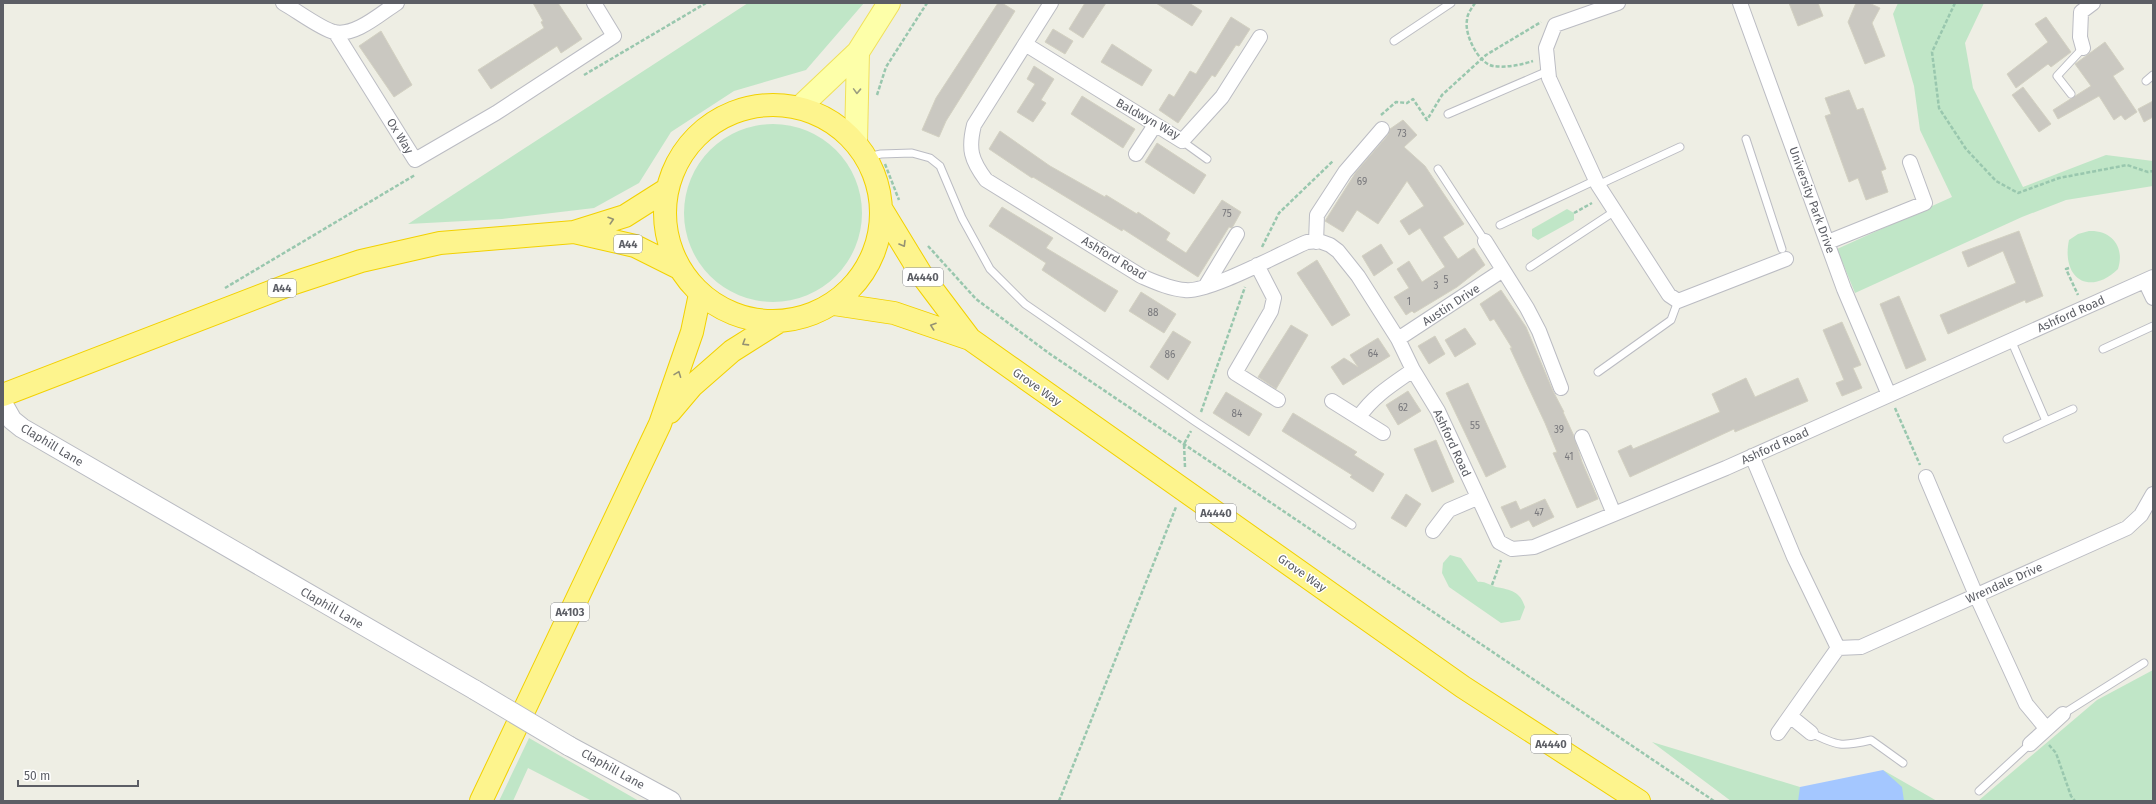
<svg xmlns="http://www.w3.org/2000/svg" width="2156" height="804" font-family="'Fira Sans',sans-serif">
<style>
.green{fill:#c0e6c7}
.water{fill:#a4c7ff}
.building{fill:#cac8c1;stroke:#d3d1c2}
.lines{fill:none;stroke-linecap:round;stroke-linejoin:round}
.lane-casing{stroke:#bbbcc3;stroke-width:9}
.street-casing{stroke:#bbbcc3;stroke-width:16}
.secondary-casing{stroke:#b9bbc2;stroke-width:21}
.primary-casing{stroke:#f1e15a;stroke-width:24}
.highway-casing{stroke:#f2d101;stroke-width:24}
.path{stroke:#99c7ae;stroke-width:2.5;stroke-dasharray:4 2;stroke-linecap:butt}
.lane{stroke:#fff;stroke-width:7}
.street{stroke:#fff;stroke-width:14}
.secondary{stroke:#fff;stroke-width:19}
.primary{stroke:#fdffa9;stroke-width:22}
.highway{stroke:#fdf48d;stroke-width:22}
.secondary-bridge-casing{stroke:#b9bbc2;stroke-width:21;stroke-linecap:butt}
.secondary-bridge{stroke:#fff;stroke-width:19}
.oneway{stroke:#9c9e80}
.oneway2{stroke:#949273}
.labels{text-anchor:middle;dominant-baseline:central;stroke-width:3;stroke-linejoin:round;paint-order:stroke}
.number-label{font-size:10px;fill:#78787c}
.shield{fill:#fff;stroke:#8d8e93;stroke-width:1}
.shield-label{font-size:11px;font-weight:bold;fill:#5c5e65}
.street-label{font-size:12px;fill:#5c5e65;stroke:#fff}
</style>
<rect width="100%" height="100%" fill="#eeeee4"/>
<path class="green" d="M 748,3 L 864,3 L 806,70 L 734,91 L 671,132 L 639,183 L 594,208 L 502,219 L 408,224 Z
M 1898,3 L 1984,3 L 1965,43 L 1973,88 L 2023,187 L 2106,155 L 2153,161 L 2153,186 L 2066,200 L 2022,217 L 1855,293 L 1837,249 L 1952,197 L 1920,130 L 1914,86 L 1893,14 Z
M684 213a89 89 0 1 1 178 0a89 89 0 1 1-178 0Z
M 1567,209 L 1574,213 L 1574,220 L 1538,240 L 1532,236 L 1532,229 Z
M 2089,231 C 2112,230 2125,247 2118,269 C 2089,297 2061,278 2069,240 L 2078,234 Z
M 1450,555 L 1461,558 L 1478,582 C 1485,581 1489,585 1496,587 C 1511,590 1520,591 1525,607 L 1520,620 L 1501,623 L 1449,587 L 1442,573 L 1443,563 Z
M 2153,670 L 2153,801 L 1978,801 L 2097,700 Z
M 529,738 L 639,801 L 592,801 L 528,768 L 513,801 L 499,801 Z
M 1652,742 L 1800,787 L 1809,801 L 1731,801 Z
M 1883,770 L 1937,801 L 1897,801 Z"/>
<path class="water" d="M 1883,770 L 1902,787 L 1904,801 L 1798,801 L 1800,787 Z"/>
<path class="building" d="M 533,3 L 558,3 L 582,39 L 561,53 L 557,46 L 491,89 L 478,70 L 544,28 L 541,22 L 543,21 Z
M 998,3 L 1002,3 L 1015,11 L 946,121 L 939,137 L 922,130 L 936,98 Z
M 1085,3 L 1106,3 L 1083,38 L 1069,29 Z
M 1156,3 L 1189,3 L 1202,11 L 1192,26 Z
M 1789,3 L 1818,3 L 1823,16 L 1798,26 Z
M 1856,3 L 1869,3 L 1880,8 L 1872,23 L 1885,56 L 1865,64 L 1848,22 Z
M 1231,17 L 1250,29 L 1239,46 L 1236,45 L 1215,77 L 1212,75 L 1178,123 L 1159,110 L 1169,94 L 1174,97 L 1190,71 L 1196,74 Z
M 2046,17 L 2071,52 L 2051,67 L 2048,64 L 2016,88 L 2007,74 L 2048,42 L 2035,24 Z
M 1053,29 L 1073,41 L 1065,54 L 1045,42 Z
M 381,31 L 412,85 L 394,97 L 359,46 Z
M 2105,42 L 2124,69 L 2113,76 L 2137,112 L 2125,120 L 2121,115 L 2114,120 L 2099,96 L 2058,119 L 2053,110 L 2091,86 L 2075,64 Z
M 1112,44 L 1152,70 L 1142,86 L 1101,62 Z
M 1034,66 L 1054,79 L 1041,100 L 1046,103 L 1033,122 L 1017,112 L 1035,84 L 1027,79 Z
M 2023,87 L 2051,124 L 2039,132 L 2012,95 Z
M 1849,90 L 1857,110 L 1863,108 L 1886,169 L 1881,171 L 1888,192 L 1866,200 L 1858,178 L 1849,182 L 1825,116 L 1831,114 L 1825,98 Z
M 1082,96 L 1135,129 L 1123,148 L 1071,114 Z
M 2153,101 L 2153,117 L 2144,122 L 2138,109 Z
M 1403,120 L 1417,135 L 1404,147 L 1425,166 L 1464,224 L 1443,237 L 1458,259 L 1474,248 L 1485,265 L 1457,287 L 1414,313 L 1412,311 L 1406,315 L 1394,297 L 1409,288 L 1397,269 L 1409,261 L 1422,282 L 1445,267 L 1420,228 L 1409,235 L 1400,221 L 1424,206 L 1407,181 L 1378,224 L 1357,210 L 1343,232 L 1325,221 L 1356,172 L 1388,135 L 1390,129 Z
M 1000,131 L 1050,166 L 1105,197 L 1106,195 L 1137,214 L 1138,212 L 1170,233 L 1166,240 L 1186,253 L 1222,200 L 1241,212 L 1232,228 L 1229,227 L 1198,277 L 1123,229 L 1122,231 L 1033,177 L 1032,178 L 989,149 Z
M 1157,143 L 1206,175 L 1194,194 L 1145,162 Z
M 1002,207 L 1053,238 L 1046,248 L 1118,291 L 1105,312 L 1042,270 L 1046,263 L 989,226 Z
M 2019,231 L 2043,296 L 2026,303 L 2025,300 L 1948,334 L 1940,315 L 2016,283 L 2003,251 L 1968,267 L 1962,252 Z
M 1381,244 L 1393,263 L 1374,276 L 1362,256 Z
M 1317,260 L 1350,315 L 1332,326 L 1297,273 Z
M 1501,290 L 1526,327 L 1553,391 L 1564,412 L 1563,412 L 1574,436 L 1582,462 L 1598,499 L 1577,508 L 1553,453 L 1557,452 L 1545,423 L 1510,348 L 1512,348 L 1494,319 L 1490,321 L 1480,304 Z
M 1141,292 L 1176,314 L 1164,333 L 1129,311 Z
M 1899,296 L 1926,360 L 1906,369 L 1880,304 Z
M 1842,322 L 1861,365 L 1853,368 L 1862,388 L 1842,396 L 1836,383 L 1844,380 L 1823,330 Z
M 1291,325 L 1308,335 L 1276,389 L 1258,377 Z
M 1465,328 L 1476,344 L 1455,357 L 1445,340 Z
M 1173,331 L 1191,342 L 1168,380 L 1150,367 Z
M 1435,336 L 1445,354 L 1429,364 L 1418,346 Z
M 1378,338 L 1390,356 L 1343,385 L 1331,367 L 1344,358 L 1358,367 L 1350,355 Z
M 1746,378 L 1755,397 L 1798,378 L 1808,401 L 1735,432 L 1734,429 L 1630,477 L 1618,451 L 1631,445 L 1633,449 L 1720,412 L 1712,394 Z
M 1468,383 L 1506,467 L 1486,477 L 1446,393 Z
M 1408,391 L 1421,411 L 1398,425 L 1386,405 Z
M 1226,392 L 1262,414 L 1249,436 L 1213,413 Z
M 1293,413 L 1357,452 L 1354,455 L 1384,474 L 1373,492 L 1350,477 L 1352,475 L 1282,431 Z
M 1436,440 L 1454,482 L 1432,492 L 1414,449 Z
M 1406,494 L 1421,504 L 1406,527 L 1391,518 Z
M 1545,499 L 1554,517 L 1533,527 L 1529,520 L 1511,528 L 1501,507 L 1516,501 L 1520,510 Z"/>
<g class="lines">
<defs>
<path id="lane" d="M 1394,41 L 1451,3
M 2146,81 L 2153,75
M 2071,94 L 2057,76 L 2083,48
M 1448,114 L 1548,71
M 1746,139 L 1782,249
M 1182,141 L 1207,159
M 867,157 L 881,154 L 912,153 L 930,158 L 940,166 L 962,218 L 990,269 L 1025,304 L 1196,422 L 1352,525
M 1438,169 L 1485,241
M 1598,185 L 1680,147
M 1500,225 L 1596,180
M 1530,267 L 1615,211
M 2011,340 L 2046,421
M 2103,349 L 2153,326
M 1598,372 L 1671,320 L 1678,301
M 2007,439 L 2073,409
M 2063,714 L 2144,663
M 1811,733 C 1838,746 1841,747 1871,740 L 1903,763
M 1979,791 L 2030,744"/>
<path id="street" d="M 283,3 C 296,10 321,29 334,32 C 355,37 381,13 397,3
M 1051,3 L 974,125 C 968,149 971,160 986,180 L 1141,276 C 1155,282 1170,289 1185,290 C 1208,293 1281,253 1307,242 L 1319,241 L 1330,245 L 1338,251 L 1358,276 L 1398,339 L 1413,370 L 1438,411 L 1499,542 L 1512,549 L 1534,547 L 1726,468 L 2153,277
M 1618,3 L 1555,25 L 1546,48 L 1549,78 L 1598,185 L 1669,295 L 1678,301 L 1786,259
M 1740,3 L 1844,289 L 1889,395
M 335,32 L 415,160 L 496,113 L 614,36 L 594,3
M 1025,44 L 1182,141 L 1222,97 L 1260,37
M 2083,48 L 2080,37 L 2081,12 L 2093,3
M 1136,154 L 1155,125
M 1485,241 L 1527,308 L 1539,331 L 1561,388
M 1316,242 L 1317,215 L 1345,172 L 1382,129
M 1828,242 L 1925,203 L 1910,162
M 1257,265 L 1274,298 L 1271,311 L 1235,373 L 1278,400
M 2145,281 L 2153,298
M 1205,287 L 1237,234
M 1398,339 L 1503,270
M 1332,401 L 1383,433
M 1359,417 C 1373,396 1393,384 1413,370
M 1582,437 L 1614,514
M 1752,456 L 1794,557 L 1838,648
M 1926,477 L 1976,595 L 2026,704 L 2046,728
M 1433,531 L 1449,510 L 1477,498
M 1838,648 L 1861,647 L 2127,528 L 2141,515 L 2153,494
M 1790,716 L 1811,733
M 1778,733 L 1838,648
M 2030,744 L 2063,714"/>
<path id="secondary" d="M 3,404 L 12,420 L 22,428 L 475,690
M 569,746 L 671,801"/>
<path id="primary" d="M 800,107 L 858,52 L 889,3
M 856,142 L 858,52"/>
<path id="highway" d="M665 213a108 108 0 1 1 216 0a108 108 0 1 1-216 0Z
M 882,210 L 921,274 L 970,339
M 574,232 L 635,246 L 679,268
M 834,304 L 894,313 L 970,339 L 1463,687 L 1639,801
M 3,395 L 294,283 L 361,261 L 440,243 L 574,232 L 625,216 L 666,190
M 670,412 L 692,386 L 732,351 L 778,322
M 481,801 L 660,424 L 692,332 L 700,294"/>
</defs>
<use href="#lane" class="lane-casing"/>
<use href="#street" class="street-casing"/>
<use href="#secondary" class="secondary-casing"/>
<use href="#primary" class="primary-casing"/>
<use href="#highway" class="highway-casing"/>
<path class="path" d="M 1475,3 C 1472,8 1467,14 1467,20 C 1464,34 1478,63 1493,66 C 1505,68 1521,65 1533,61
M 1955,3 L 1932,52 L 1939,108 L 1966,149 L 1996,181 L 2018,193 L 2059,178 L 2127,165 L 2148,172 L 2153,171
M 584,75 L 706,3
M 877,95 L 886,67 L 927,3
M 1381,115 L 1396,102 L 1407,103 L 1413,99 L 1427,120 L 1442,95 L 1486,55 L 1541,22
M 885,164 L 899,200
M 1574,213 L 1592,203
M 928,246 L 976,299 L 1050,354 L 1714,801
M 1262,247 L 1279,213 L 1333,161
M 2069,268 L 2066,269 L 2078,295
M 225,288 L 415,175
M 1895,408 L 1920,465
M 1201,412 L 1245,287
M 1185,467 L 1184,444 L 1191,431
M 1492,585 L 1501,560
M 2049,745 L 2056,753 L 2071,796 L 2075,801
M 1059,801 L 1176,507"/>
<use href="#lane" class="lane"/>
<use href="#street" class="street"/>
<use href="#secondary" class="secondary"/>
<use href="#primary" class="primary"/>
<use href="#highway" class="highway"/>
<defs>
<path id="secondary-bridge" d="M 475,690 L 569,746"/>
</defs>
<use href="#secondary-bridge" class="secondary-bridge-casing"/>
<use href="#secondary-bridge" class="secondary-bridge"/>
</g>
<defs><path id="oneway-chevron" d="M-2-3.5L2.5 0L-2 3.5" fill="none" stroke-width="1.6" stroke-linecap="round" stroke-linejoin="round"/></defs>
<use class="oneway" href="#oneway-chevron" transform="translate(857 91) rotate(92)"/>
<g class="oneway2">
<use href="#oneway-chevron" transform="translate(611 220) rotate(-17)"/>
<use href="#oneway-chevron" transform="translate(903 244) rotate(59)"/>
<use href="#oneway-chevron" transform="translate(933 326) rotate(-161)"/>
<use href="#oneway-chevron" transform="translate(745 343) rotate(148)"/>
<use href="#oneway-chevron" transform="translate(678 374) rotate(-69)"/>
</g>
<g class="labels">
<g class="number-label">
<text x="1402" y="134">73</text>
<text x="1362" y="182">69</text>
<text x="1227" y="214">75</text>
<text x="1446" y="280">5</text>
<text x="1436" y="286">3</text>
<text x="1409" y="302">1</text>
<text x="1153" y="313">88</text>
<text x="1373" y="354">64</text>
<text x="1170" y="355">86</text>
<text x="1403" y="408">62</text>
<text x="1237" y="414">84</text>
<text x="1475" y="426">55</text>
<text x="1559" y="430">39</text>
<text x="1569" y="457">41</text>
<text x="1539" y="513">47</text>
</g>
<g class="shield">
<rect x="614" y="235" width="28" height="18" rx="3"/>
<rect x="903" y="268" width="40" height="18" rx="3"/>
<rect x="268" y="279" width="28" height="18" rx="3"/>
<rect x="1196" y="504" width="40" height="18" rx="3"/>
<rect x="551" y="603" width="38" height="18" rx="3"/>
<rect x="1531" y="735" width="40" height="18" rx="3"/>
</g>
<g class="shield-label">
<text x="628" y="244">A44</text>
<text x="923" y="277">A4440</text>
<text x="282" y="288">A44</text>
<text x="1216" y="513">A4440</text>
<text x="570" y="612">A4103</text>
<text x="1551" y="744">A4440</text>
</g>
<g class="street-label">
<text transform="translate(1148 119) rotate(29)">Baldwyn Way</text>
<text transform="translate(400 136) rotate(58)">Ox Way</text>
<text transform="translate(1812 200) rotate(70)">University Park Drive</text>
<text transform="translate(1114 258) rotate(31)">Ashford Road</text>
<text transform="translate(1451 305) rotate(-33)">Austin Drive</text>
<text transform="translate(2071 314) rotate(-24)">Ashford Road</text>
<text transform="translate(1037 387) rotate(35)">Grove Way</text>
<text transform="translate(1452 443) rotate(65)">Ashford Road</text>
<text transform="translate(52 445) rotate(31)">Claphill Lane</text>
<text transform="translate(1775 446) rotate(-24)">Ashford Road</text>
<text transform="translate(1302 573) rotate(35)">Grove Way</text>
<text transform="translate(2004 583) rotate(-24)">Wrendale Drive</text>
<text transform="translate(332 608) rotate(30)">Claphill Lane</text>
<text transform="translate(613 769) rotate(29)">Claphill Lane</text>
</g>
</g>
<rect width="2156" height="804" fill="none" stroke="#5c5e65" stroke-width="8"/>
<path d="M18 780v6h120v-6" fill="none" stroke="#5c5e65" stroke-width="2"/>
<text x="24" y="780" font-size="12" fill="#5c5e65" stroke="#ffffff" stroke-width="3" paint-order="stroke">50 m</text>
</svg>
